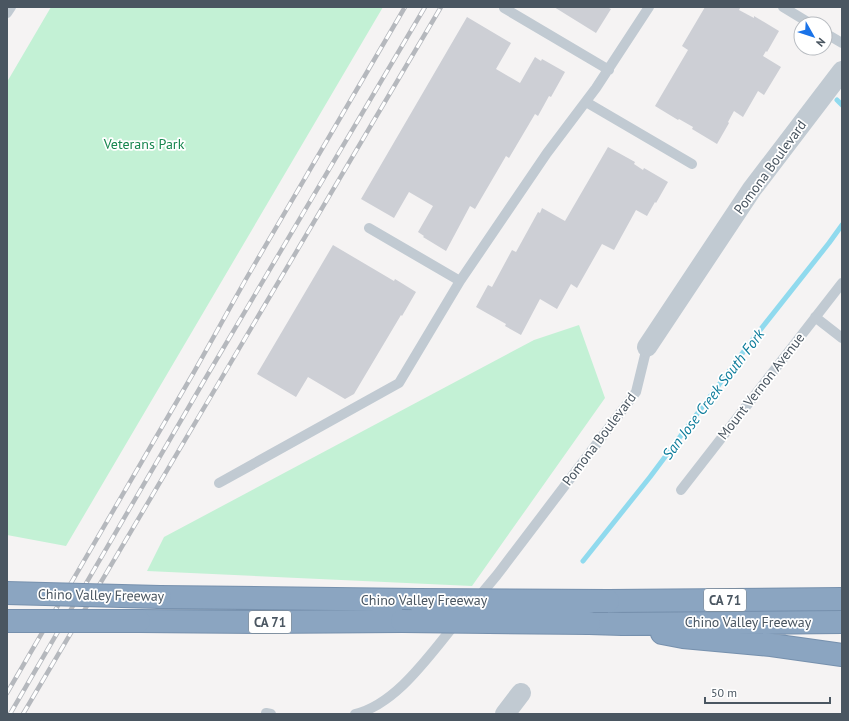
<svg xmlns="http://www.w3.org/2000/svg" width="849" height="721" font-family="'PT Sans',sans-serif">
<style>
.green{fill:#c3f1d5}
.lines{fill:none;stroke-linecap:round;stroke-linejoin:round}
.stream{stroke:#90daee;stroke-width:5}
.building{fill:#cdcfd5}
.motorway-casing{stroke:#7690ad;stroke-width:24}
.service{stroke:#c1cad2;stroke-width:10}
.minor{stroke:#c1cad2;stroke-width:20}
.motorway{stroke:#8ba5c1;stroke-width:22}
.rail-casing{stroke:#b5b8bd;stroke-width:4.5}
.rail{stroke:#fff;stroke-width:3;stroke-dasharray:9;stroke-linecap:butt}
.motorway-bridge-casing{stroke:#7690ad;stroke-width:24;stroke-linecap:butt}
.motorway-bridge{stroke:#8ba5c1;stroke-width:22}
.labels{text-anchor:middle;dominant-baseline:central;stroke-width:3.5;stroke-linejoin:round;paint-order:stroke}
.shield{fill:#fff;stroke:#808990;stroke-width:1}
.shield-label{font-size:13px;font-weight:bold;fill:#4a5661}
.park-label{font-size:14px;fill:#17864f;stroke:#fff}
.street-label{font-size:14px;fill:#4a5661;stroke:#fff}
.water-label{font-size:15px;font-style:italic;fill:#0c7c9b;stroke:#fff}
</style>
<rect width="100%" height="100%" fill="#f5f3f3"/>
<path class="green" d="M 51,7 L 383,7 L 66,546 L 7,535 L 7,82 Z
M 579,325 L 605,398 L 472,586 L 147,571 L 164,537 L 534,340 Z"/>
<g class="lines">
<path class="stream" d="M 837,100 L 842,105
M 583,561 L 650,477 L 753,339 L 829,243 L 842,225"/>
</g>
<path class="building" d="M 554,7 L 610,7 L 609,8 L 611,9 L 596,33 Z
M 705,7 L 738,7 L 740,8 L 739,10 L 754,18 L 754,16 L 779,31 L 767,52 L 766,51 L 763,56 L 781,67 L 764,95 L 758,91 L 743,117 L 734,111 L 728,122 L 729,123 L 717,144 L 692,129 L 693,127 L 679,119 L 678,120 L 655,106 L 688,50 L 682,46 Z
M 467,17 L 511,43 L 496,69 L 520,83 L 535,57 L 541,61 L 542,59 L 565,72 L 551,97 L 549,96 L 538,116 L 535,114 L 509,158 L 506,156 L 475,209 L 470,206 L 446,251 L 423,237 L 424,236 L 418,232 L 433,206 L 409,192 L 394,218 L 361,199 Z
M 608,147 L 635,162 L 634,164 L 643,170 L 644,168 L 668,182 L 656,203 L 655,202 L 647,216 L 636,210 L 614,250 L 602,244 L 577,288 L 571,284 L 557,309 L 540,299 L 521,335 L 505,326 L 506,324 L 476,307 L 488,285 L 492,287 L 512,250 L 516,252 L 538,212 L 540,213 L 542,208 L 565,221 Z
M 333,245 L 394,281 L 395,279 L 416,292 L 402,316 L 401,315 L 354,394 L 345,399 L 308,377 L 296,397 L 257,374 Z"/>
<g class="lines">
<defs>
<path id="motorway" d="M 160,597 L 417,600
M 608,601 L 842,599
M 139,621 L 259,622 L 402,621
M 589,623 L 622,624 L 842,622
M 662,633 L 683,637 L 771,645 L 842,655"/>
</defs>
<use href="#motorway" class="motorway-casing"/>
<path class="service" d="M 783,7 L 811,24
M 504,8 L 609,70
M 7,13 L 11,7
M 825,33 L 842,43
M 586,102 L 692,164
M 369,228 L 460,281
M 815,317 L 842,338
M 219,483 L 399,383 L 460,281 L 547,153 L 596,88 L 649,7
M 681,490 L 842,283
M 477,599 L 497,575 L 636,392 L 647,347
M 266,713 L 271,714
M 355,714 C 397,704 430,654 457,622"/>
<path class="minor" d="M 647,347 L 752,189 L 842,71
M 505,714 L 521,693"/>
<use href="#motorway" class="motorway"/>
<defs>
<path id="rail" d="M 7,693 L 194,372 L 246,279 L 405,7
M 10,714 L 208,374 L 425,7
M 23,714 L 441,7"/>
</defs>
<use href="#rail" class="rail-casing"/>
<use href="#rail" class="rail"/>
<defs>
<path id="motorway-bridge" d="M 7,593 L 160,597
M 417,600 L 608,601
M 7,621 L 139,621
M 402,621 L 589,623"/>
</defs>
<use href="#motorway-bridge" class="motorway-bridge-casing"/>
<use href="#motorway-bridge" class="motorway-bridge"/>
</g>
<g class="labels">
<g class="shield">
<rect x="704" y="589" width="42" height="22" rx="3"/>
<rect x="249" y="611" width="42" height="22" rx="3"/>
</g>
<g class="shield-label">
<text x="725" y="600">CA 71</text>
<text x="270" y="622">CA 71</text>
</g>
<g class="park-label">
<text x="144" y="144">Veterans Park</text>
</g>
<g class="street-label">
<text transform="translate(770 167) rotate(-54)">Pomona Boulevard</text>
<text transform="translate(761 386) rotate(-52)">Mount Vernon Avenue</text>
<text transform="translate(599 439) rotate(-53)">Pomona Boulevard</text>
<text transform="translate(101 595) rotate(1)">Chino Valley Freeway</text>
<text x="424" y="600">Chino Valley Freeway</text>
<text x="748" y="622">Chino Valley Freeway</text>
</g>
<g class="water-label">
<text transform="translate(713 394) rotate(-53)">San Jose Creek South Fork</text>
</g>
</g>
<rect width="849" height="721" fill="none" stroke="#4a5661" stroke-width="16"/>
<g transform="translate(813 36) rotate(129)"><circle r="19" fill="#ffffff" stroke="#b7bbc0"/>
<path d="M0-3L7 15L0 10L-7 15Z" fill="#1a73e8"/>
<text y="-6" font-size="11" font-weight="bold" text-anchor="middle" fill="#4a5661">N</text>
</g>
<path d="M705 697v6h125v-6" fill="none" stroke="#4a5661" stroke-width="2"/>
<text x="711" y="697" font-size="12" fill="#4a5661" stroke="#ffffff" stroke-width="3" paint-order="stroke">50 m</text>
</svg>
